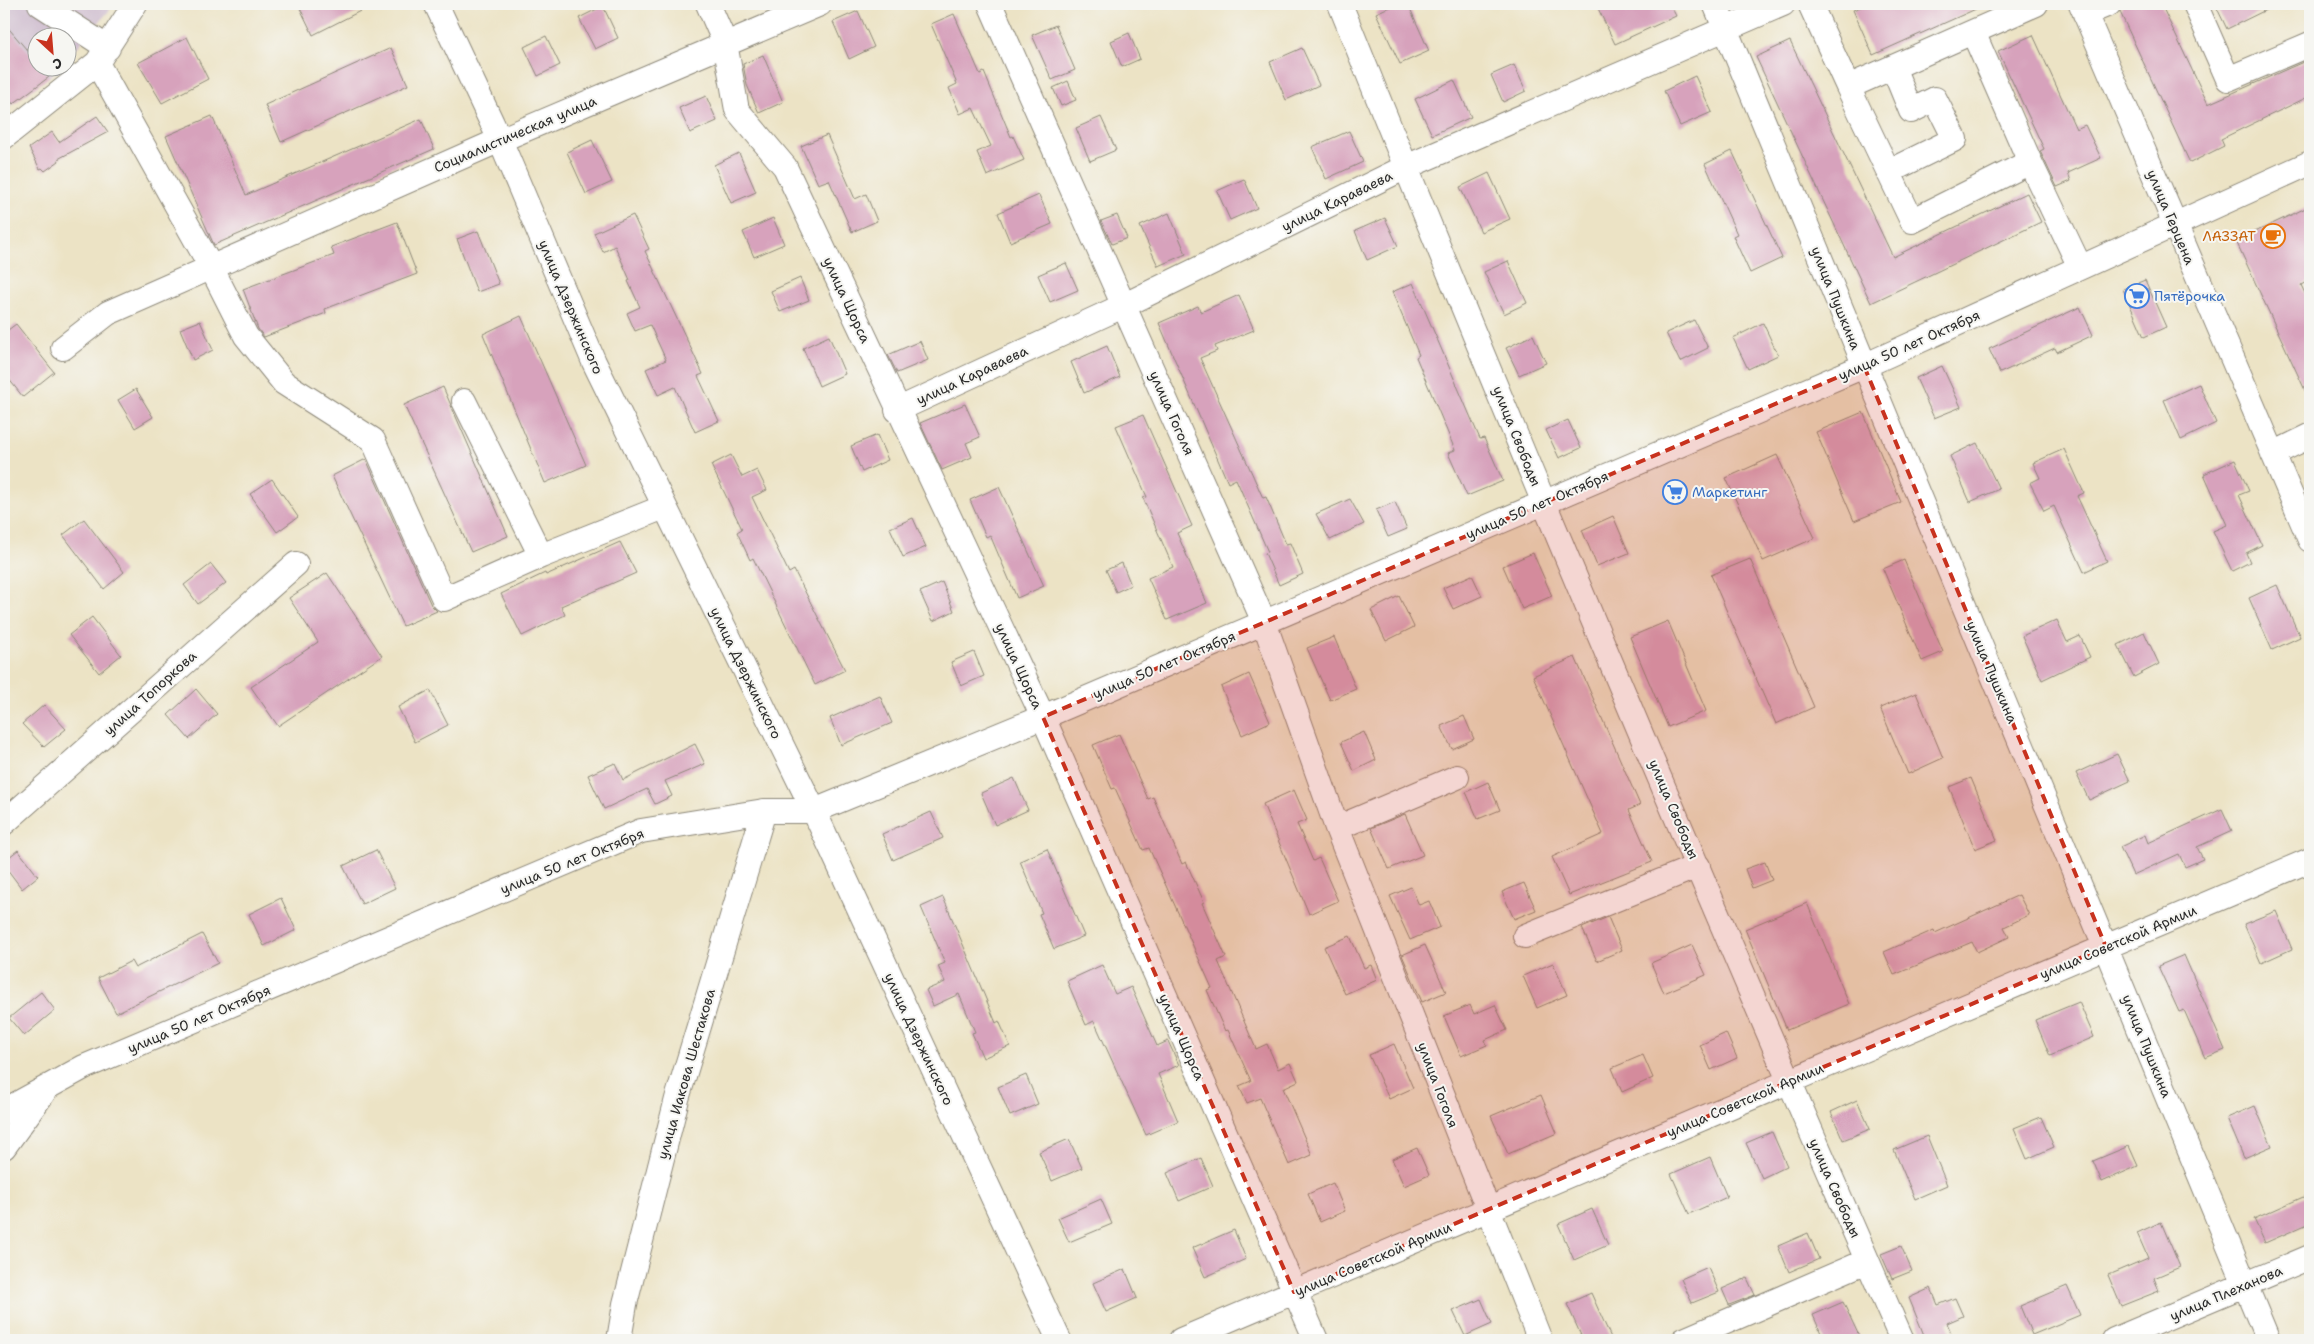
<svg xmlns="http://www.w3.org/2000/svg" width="2314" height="1344" font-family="'Shantell Sans',sans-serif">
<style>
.industrial{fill:#cfbdcf}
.building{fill:#d7a2bc}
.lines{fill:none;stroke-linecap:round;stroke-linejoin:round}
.minor-casing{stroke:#8c8778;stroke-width:26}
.minor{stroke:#fff;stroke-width:24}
.marked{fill:#c8321e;fill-opacity:0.2;stroke:#c8321e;stroke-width:4;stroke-dasharray:10 6;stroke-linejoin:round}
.labels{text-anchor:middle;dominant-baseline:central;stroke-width:4;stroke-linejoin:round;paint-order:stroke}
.street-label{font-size:14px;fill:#2b2b2b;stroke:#f6f6f2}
.food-label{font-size:14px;fill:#c56008;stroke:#f6f6f2;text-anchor:end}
.shop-label{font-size:14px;fill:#366cbe;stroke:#f6f6f2;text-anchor:start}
</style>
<rect width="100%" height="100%" fill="#f6f6f2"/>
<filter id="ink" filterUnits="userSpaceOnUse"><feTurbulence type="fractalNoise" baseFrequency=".02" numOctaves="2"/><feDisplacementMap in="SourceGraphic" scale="10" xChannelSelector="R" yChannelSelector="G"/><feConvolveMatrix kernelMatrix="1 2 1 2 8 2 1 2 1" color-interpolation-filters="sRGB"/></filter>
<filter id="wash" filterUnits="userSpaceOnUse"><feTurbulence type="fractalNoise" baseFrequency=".0096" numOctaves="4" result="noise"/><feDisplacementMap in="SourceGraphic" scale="20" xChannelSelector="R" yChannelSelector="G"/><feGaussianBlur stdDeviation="1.12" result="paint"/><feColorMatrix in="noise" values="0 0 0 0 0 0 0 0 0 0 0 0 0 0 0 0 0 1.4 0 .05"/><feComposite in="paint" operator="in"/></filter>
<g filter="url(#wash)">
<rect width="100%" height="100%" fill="#ece3c5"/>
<path class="industrial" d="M 4,4 L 115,4 L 68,58 L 68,38 L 38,38 L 38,68 L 58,68 L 49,77 L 4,111 Z"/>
<g id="blocks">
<path class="building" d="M 298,4 L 374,4 L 313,35 Z
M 1396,4 L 1408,4 L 1429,51 L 1400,64 L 1376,13 Z
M 1596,4 L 1670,4 L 1676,16 L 1615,44 Z
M 1868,4 L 1987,4 L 1873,55 L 1853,10 Z
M 2122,4 L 2161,4 L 2208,104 L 2310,59 L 2310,96 L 2221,139 L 2224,146 L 2190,163 L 2120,12 Z
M 2215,4 L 2278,4 L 2227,29 Z
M 603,6 L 618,38 L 595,49 L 579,18 Z
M 858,11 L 874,47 L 849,59 L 833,22 Z
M 954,14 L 980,74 L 984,72 L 1011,137 L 1013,136 L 1024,160 L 987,176 L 977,152 L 991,146 L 973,108 L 960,114 L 949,88 L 957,84 L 931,24 Z
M 4,23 L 38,63 L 38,68 L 42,68 L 49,77 L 13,104 L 4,92 Z
M 1056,25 L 1075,70 L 1052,80 L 1032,35 Z
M 1129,33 L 1140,59 L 1122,67 L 1111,41 Z
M 2033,35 L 2076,129 L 2085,125 L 2101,158 L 2068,173 L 2071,181 L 2057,187 L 2040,151 L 2044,149 L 1998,51 Z
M 546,36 L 560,65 L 538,76 L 524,47 Z
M 187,37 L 208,79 L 162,103 L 138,63 Z
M 1790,41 L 1893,257 L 2027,193 L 2041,222 L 1871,303 L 1756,57 Z
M 391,48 L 408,85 L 281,142 L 265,105 Z
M 1302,48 L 1319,85 L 1286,100 L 1270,62 Z
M 763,55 L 783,102 L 759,113 L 747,85 L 743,64 Z
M 1514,65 L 1526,91 L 1503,102 L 1491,75 Z
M 1695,76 L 1712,112 L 1680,126 L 1664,91 Z
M 1454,80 L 1471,117 L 1432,135 L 1415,99 Z
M 1068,81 L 1076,100 L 1061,106 L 1053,88 Z
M 706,96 L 717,121 L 690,133 L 679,108 Z
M 97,116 L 108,132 L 58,159 L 59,161 L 45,171 L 42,168 L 40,169 L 29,148 L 52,132 L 59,142 Z
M 212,116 L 246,195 L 421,119 L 434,149 L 214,245 L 166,136 Z
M 1101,117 L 1116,150 L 1090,161 L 1076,128 Z
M 1349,131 L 1363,162 L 1326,179 L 1312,147 Z
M 827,135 L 855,199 L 866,194 L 877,221 L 852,232 L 829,180 L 818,184 L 801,146 Z
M 592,140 L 612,182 L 586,194 L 567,152 Z
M 1732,151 L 1782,258 L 1750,273 L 1733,236 L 1737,234 L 1705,164 Z
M 739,153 L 756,192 L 731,203 L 714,165 Z
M 1489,173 L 1510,219 L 1481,232 L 1460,187 Z
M 1244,179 L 1257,208 L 1230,220 L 1217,191 Z
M 1039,195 L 1052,224 L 1010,242 L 998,213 Z
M 2310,206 L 2310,280 L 2301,285 L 2310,304 L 2310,401 L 2236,241 Z
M 1169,213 L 1186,254 L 1158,266 L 1140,226 Z
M 633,215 L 649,249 L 645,251 L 703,374 L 698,376 L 719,421 L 695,432 L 675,387 L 658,395 L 646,369 L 666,360 L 650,325 L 635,331 L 627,313 L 640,307 L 628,281 L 630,280 L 615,246 L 603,252 L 594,233 Z
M 1117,215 L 1127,238 L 1112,244 L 1101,221 Z
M 773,218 L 784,244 L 754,257 L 743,232 Z
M 1385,218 L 1398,246 L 1367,260 L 1355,231 Z
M 397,222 L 417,274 L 325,309 L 326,313 L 264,337 L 258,329 L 243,289 L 334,255 L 331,247 Z
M 478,231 L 499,284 L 477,292 L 457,239 Z
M 1508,261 L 1527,303 L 1504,314 L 1484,272 Z
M 1066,263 L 1078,290 L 1050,302 L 1038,275 Z
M 800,278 L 809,300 L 780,312 L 771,291 Z
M 2145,280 L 2166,327 L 2144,337 L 2123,289 Z
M 1413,283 L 1480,439 L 1484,438 L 1503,481 L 1467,496 L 1448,453 L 1455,450 L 1416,357 L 1419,355 L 1392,292 Z
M 1239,295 L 1254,330 L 1215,346 L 1217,351 L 1200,358 L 1263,498 L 1266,497 L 1286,544 L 1290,543 L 1303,574 L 1279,585 L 1265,553 L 1268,552 L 1236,479 L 1228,483 L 1159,323 L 1198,306 L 1201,312 Z
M 2080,307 L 2093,335 L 2057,352 L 2055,348 L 2000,373 L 1989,349 Z
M 521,316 L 586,465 L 545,483 L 483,334 Z
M 1694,320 L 1708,348 L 1680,362 L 1666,333 Z
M 200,321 L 213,350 L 193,360 L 180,329 Z
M 1763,323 L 1778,355 L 1748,369 L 1733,338 Z
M 16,324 L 54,372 L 23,397 L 4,373 L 4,333 Z
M 1533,335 L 1546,363 L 1519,375 L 1506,348 Z
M 829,336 L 845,374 L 819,386 L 803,348 Z
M 920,341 L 928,360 L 897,373 L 888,355 Z
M 1107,346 L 1120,377 L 1084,393 L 1071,362 Z
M 1942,366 L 1961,407 L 1934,418 L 1916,378 Z
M 2199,384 L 2216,423 L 2181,440 L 2164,400 Z
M 443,387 L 508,536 L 471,552 L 404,405 Z
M 136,389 L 153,417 L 135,428 L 118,400 Z
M 965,404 L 980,437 L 966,443 L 972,457 L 942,470 L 920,423 Z
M 1863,412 L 1901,502 L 1854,521 L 1816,432 Z
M 1143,415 L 1192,526 L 1177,533 L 1207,603 L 1167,620 L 1148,578 L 1173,567 L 1143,498 L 1147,497 L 1116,426 Z
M 1568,420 L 1581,448 L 1559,458 L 1546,430 Z
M 877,435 L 888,460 L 862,472 L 851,446 Z
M 1977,443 L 1999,489 L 1970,502 L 1950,456 Z
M 2064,449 L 2084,493 L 2077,496 L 2107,561 L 2084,572 L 2054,506 L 2044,511 L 2030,483 L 2040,478 L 2033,463 Z
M 731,455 L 742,477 L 757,470 L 767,490 L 752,497 L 789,573 L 794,570 L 845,670 L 815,685 L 753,558 L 750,560 L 737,532 L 742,529 L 711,465 Z
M 1777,455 L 1815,538 L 1763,561 L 1726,478 Z
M 366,459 L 431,605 L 437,611 L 403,626 L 332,476 Z
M 2235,460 L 2249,491 L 2239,495 L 2262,545 L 2246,553 L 2250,562 L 2232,571 L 2213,531 L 2227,525 L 2204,474 Z
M 272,479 L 298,517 L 277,532 L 250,494 Z
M 999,487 L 1044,586 L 1017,598 L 990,535 L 986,537 L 970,500 Z
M 1350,499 L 1364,524 L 1330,540 L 1316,514 Z
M 1395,502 L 1407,529 L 1388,537 L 1376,510 Z
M 1613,516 L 1629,553 L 1597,566 L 1582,530 Z
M 913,518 L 926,547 L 903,557 L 890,528 Z
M 84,519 L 124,572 L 104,589 L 63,535 Z
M 620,542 L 636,573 L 561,606 L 565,615 L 522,636 L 501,594 L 545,573 L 546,575 Z
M 1533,553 L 1552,596 L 1522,609 L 1503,566 Z
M 1750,559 L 1814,707 L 1776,724 L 1711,575 Z
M 1904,560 L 1943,652 L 1922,661 L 1883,569 Z
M 1122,563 L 1131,585 L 1116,592 L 1106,570 Z
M 211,564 L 226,583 L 198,604 L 184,585 Z
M 327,573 L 382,656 L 278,726 L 251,687 L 318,642 L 289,598 Z
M 1472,575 L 1482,596 L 1453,609 L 1443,588 Z
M 942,582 L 954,611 L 933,621 L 920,592 Z
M 2277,585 L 2300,637 L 2272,650 L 2249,598 Z
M 1399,596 L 1414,627 L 1386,641 L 1371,610 Z
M 92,617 L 121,655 L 99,673 L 69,635 Z
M 2057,620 L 2067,642 L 2080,636 L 2090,657 L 2042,680 L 2022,636 Z
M 1668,621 L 1706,711 L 1668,727 L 1630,637 Z
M 2144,632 L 2159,664 L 2134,677 L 2118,645 Z
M 1334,637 L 1356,689 L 1330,700 L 1307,648 Z
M 974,652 L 984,676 L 961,686 L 951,662 Z
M 1575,657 L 1640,805 L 1629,810 L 1652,862 L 1569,895 L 1552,857 L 1603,834 L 1533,676 Z
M 1249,674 L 1270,722 L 1242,735 L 1221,687 Z
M 196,689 L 217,714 L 189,739 L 168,715 Z
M 430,690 L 448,725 L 415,742 L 398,707 Z
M 1916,693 L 1943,758 L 1908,774 L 1880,708 Z
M 880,696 L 892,723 L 841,745 L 830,718 Z
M 44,705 L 66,729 L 44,747 L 22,724 Z
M 1464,716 L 1474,739 L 1452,749 L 1441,726 Z
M 1364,732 L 1376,760 L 1354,771 L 1341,742 Z
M 1119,734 L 1148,799 L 1153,797 L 1182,864 L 1186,862 L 1204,902 L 1202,903 L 1226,957 L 1218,961 L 1256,1049 L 1267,1044 L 1278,1069 L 1290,1063 L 1298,1081 L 1283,1088 L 1312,1155 L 1289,1165 L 1260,1098 L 1247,1103 L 1239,1086 L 1251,1081 L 1228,1030 L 1225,1031 L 1207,990 L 1212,988 L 1149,848 L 1143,850 L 1115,788 L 1112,789 L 1093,745 Z
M 695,744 L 705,764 L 665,781 L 672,796 L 655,804 L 647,789 L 604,809 L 588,775 L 615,763 L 623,780 Z
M 2117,754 L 2130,781 L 2089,800 L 2076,773 Z
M 1014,778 L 1028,810 L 995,825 L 981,793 Z
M 1971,778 L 1997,840 L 1975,849 L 1949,787 Z
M 1488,782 L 1500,810 L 1478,819 L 1466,792 Z
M 1294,790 L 1307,820 L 1297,824 L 1313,861 L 1319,858 L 1338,901 L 1309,914 L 1263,804 Z
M 2222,809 L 2232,831 L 2197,847 L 2203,859 L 2185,867 L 2179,854 L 2133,875 L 2120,847 L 2145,835 L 2148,843 Z
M 931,812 L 943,838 L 893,860 L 882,834 Z
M 1405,814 L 1423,855 L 1389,869 L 1371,828 Z
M 1047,849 L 1084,936 L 1054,949 L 1039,914 L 1042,913 L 1020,861 Z
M 18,850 L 38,876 L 22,889 L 4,865 L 4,861 Z
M 376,850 L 395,888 L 362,904 L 343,866 Z
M 1765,862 L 1772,880 L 1752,888 L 1745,869 Z
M 1524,883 L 1536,910 L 1514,919 L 1502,892 Z
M 1411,887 L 1419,905 L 1429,901 L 1440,927 L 1410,940 L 1390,896 Z
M 2019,895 L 2029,915 L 2004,927 L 2009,937 L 1977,952 L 1972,942 L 1894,975 L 1884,952 L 1934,930 L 1935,933 Z
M 943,897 L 996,1023 L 999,1021 L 1010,1046 L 983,1058 L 972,1033 L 975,1032 L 959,994 L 933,1006 L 926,990 L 945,982 L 938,966 L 945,963 L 921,907 Z
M 281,898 L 296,930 L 264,946 L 249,914 Z
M 1807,903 L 1849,1004 L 1787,1030 L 1745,929 Z
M 2276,911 L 2292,949 L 2261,963 L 2244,924 Z
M 1608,917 L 1622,950 L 1597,961 L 1582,928 Z
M 202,934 L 218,963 L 116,1013 L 98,978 L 131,961 L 135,968 Z
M 1350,936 L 1364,968 L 1371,965 L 1377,980 L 1345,994 L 1324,947 Z
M 1425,945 L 1446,992 L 1422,1002 L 1402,955 Z
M 1692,945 L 1706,975 L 1664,993 L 1651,963 Z
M 2184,955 L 2225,1050 L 2205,1058 L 2184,1010 L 2179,1012 L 2158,966 Z
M 1553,963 L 1567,995 L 1537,1008 L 1523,976 Z
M 1102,965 L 1115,994 L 1131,987 L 1157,1046 L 1168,1041 L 1179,1065 L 1158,1074 L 1178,1121 L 1146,1135 L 1094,1021 L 1086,1025 L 1067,981 Z
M 41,992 L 55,1010 L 24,1036 L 9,1018 Z
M 2079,1002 L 2094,1037 L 2050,1056 L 2035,1020 Z
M 1470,1005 L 1474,1014 L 1495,1005 L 1507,1030 L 1485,1040 L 1487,1045 L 1461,1056 L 1444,1016 Z
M 1726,1033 L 1737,1058 L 1711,1070 L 1700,1045 Z
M 1394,1044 L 1413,1088 L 1389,1099 L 1369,1055 Z
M 1643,1055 L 1653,1078 L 1622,1092 L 1612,1068 Z
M 1026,1075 L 1038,1104 L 1010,1116 L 998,1087 Z
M 1541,1095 L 1557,1133 L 1508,1154 L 1491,1116 Z
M 1857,1100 L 1870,1129 L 1843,1140 L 1831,1112 Z
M 2255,1106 L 2272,1146 L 2244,1158 L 2227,1118 Z
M 2041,1117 L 2054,1147 L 2027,1159 L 2014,1128 Z
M 1772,1132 L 1787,1166 L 1762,1178 L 1746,1143 Z
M 1927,1136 L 1947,1185 L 1915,1199 L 1894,1150 Z
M 1069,1139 L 1082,1168 L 1052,1181 L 1039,1152 Z
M 2129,1146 L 2138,1166 L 2102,1182 L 2093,1161 Z
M 1417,1148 L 1429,1175 L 1404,1186 L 1392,1159 Z
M 1710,1157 L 1727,1197 L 1689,1214 L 1671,1174 Z
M 1201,1158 L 1213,1186 L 1179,1201 L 1167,1173 Z
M 1333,1183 L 1345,1211 L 1320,1222 L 1308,1194 Z
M 2310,1194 L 2310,1223 L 2265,1243 L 2254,1219 Z
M 1101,1199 L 1112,1224 L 1069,1242 L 1058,1218 Z
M 1592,1209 L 1608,1245 L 1574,1260 L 1558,1224 Z
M 2161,1222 L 2180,1267 L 2154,1278 L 2159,1291 L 2121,1306 L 2108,1275 L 2148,1258 L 2137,1233 Z
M 1234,1230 L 1246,1259 L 1205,1277 L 1192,1248 Z
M 1808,1233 L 1819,1259 L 1789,1272 L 1778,1246 Z
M 1901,1246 L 1912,1271 L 1892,1279 L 1881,1254 Z
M 1708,1267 L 1719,1292 L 1692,1303 L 1681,1279 Z
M 1125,1269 L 1137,1298 L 1106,1312 L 1093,1283 Z
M 1747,1278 L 1755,1295 L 1729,1305 L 1722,1289 Z
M 2067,1286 L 2080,1315 L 2032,1335 L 2020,1306 Z
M 1931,1288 L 1938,1305 L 1955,1298 L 1963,1316 L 1947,1323 L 1954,1340 L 1926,1340 L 1909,1298 Z
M 1591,1293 L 1612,1340 L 1583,1340 L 1567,1304 Z
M 1481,1299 L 1492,1324 L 1465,1336 L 1453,1311 Z
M 1843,1302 L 1861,1340 L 1824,1340 L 1813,1315 Z"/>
</g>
</g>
<g filter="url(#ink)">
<use href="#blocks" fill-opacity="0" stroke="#8c8778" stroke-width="1"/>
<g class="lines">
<defs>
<path id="minor" d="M 40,4 L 108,48
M 436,4 L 500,140 L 594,362 L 814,811 L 1059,1340
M 708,4 L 725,43 L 737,110 L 785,167 L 1043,717 L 1316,1340
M 990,4 L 1264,622 L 1337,828 L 1540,1340
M 1340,4 C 1520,452 1708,898 1902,1340
M 1715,4 L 2268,1340
M 1810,4 L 1848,87 L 2036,4
M 2081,4 L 2310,540
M 2195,4 L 2228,79 L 2310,44
M 2085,14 L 2109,4
M 1973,32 L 2030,162
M 97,63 L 211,267 L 246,336 L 284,383 L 373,440 L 444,599 L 541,556 L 664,507
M 1848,87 L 1912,221 L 2030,162 L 2080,267
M 4,137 L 97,63 L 135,4
M 1888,172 L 1955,139 L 1935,99 L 1911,111 L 1893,67
M 63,348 L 108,313 L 500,140 L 820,4
M 464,401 L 541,556
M 897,410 L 1125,305 L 1406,167 L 1783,4
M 2273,454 L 2310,436
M 4,823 L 296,564
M 1337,828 L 1457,777
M 1525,936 L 1698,866
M 4,1111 L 84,1067 L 641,831 L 764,811 L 814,811 L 1043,717 L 1864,366 L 2310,163
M 4,1147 L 44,1092
M 619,1340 L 625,1304 L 677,1099 L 764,811
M 1181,1340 L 2310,860
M 1684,1340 L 1867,1261
M 2114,1340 L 2310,1257"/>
</defs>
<use href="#minor" class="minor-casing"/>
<use href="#minor" class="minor"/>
</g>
</g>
<path class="marked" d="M 1864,366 L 2106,947 L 1294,1292 L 1043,717 Z"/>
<defs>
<symbol id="cafe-ring" viewBox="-11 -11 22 22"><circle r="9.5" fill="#f6f6f2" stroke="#e8710a" stroke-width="1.5"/><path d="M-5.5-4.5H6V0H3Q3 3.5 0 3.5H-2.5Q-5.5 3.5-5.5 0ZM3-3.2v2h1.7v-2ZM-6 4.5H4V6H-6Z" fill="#e8710a"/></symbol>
<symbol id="supermarket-ring" viewBox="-11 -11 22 22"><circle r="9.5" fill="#f6f6f2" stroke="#3f7fe0" stroke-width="1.5"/><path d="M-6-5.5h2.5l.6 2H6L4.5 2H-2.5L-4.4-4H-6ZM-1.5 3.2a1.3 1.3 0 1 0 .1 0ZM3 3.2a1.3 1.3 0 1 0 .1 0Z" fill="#3f7fe0"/></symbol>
</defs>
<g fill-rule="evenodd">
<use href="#cafe-ring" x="2259" y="222" width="28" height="28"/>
<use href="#supermarket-ring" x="2123" y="282" width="28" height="28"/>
<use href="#supermarket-ring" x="1661" y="478" width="28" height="28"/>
</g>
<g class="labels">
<g class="street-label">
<text transform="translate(515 134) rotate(-23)">Социалистическая улица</text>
<text transform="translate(1337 201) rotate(-26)">улица Караваева</text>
<text transform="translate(2171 217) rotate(67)">улица Герцена</text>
<text transform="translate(1836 298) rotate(68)">улица Пушкина</text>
<text transform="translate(847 300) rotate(65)">улица Щорса</text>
<text transform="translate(571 307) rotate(67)">улица Дзержинского</text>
<text transform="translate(1909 345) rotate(-24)">улица 50 лет Октября</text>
<text transform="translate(972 375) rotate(-25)">улица Караваева</text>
<text transform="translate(1172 413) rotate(66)">улица Гоголя</text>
<text transform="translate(1517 436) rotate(68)">улица Свободы</text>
<text transform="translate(1537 505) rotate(-23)">улица 50 лет Октября</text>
<text transform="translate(1164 665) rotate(-23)">улица 50 лет Октября</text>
<text transform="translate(1019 666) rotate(65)">улица Щорса</text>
<text transform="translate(1992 672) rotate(67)">улица Пушкина</text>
<text transform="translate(746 673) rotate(64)">улица Дзержинского</text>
<text transform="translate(150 693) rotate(-42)">улица Топоркова</text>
<text transform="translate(1674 809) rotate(67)">улица Свободы</text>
<text transform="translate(572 861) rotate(-22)">улица 50 лет Октября</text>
<text transform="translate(2118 942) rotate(-23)">улица Советской Армии</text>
<text transform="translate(199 1019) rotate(-23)">улица 50 лет Октября</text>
<text transform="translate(1182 1037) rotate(66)">улица Щорса</text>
<text transform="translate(919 1039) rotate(65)">улица Дзержинского</text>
<text transform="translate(2147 1046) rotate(68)">улица Пушкина</text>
<text transform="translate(686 1074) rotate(-74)">улица Иакова Шестакова</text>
<text transform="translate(1438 1085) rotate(69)">улица Гоголя</text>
<text transform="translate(1745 1100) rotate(-23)">улица Советской Армии</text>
<text transform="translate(1835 1188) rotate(66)">улица Свободы</text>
<text transform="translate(1373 1259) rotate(-23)">улица Советской Армии</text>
<text transform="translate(2226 1293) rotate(-23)">улица Плеханова</text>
</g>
<g class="food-label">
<text x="2256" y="236">ЛАЗЗАТ</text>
</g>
<g class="shop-label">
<text x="2154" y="296">Пятёрочка</text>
<text x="1692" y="492">Маркетинг</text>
</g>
</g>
<rect width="2314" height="1344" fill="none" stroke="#f6f6f2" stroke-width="20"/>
<g transform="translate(52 52) rotate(154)"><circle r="24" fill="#f6f6f2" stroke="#a5a5a2"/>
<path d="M0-4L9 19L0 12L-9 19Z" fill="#c8321e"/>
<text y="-8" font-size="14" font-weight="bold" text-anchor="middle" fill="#2b2b2b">С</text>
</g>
</svg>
